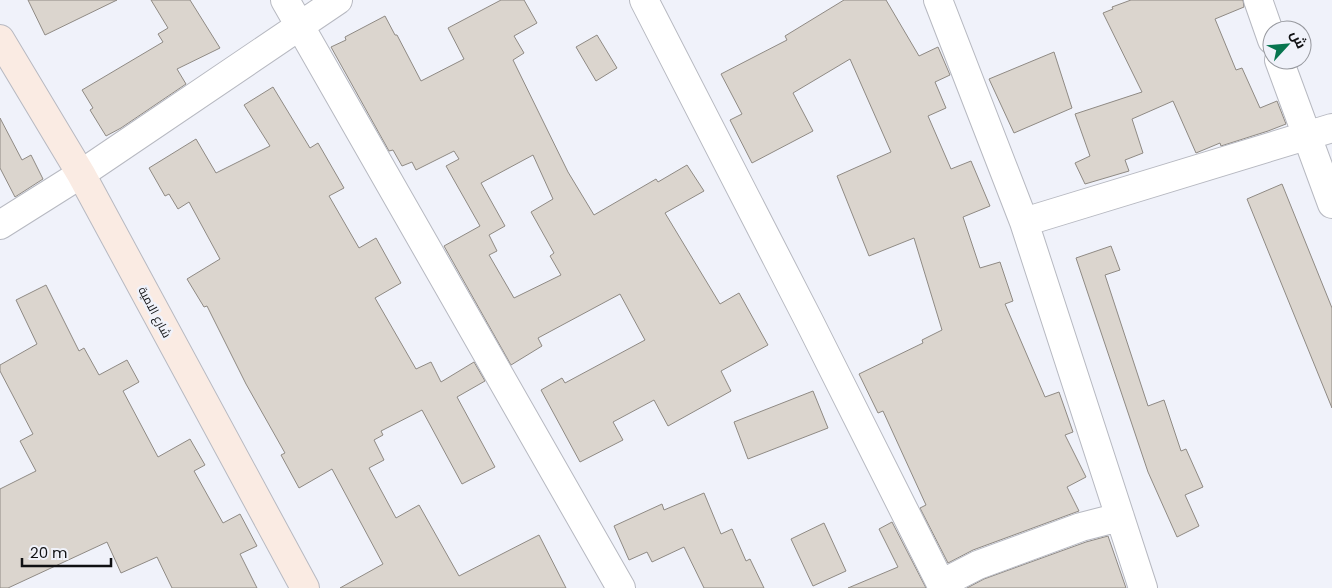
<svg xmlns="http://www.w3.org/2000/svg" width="1332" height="588" font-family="Poppins,Cairo,sans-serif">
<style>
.building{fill:#dbd5ce;stroke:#8f8a84;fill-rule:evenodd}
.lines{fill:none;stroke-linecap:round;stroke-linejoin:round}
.street-casing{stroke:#b7b9c1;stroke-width:30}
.secondary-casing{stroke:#b7b9c1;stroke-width:30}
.street{stroke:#fff;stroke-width:28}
.secondary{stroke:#faebe3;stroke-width:28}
.labels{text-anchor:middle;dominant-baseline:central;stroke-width:5;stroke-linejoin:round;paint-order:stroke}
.street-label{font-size:12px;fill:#101113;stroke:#f0f2fa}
</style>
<rect width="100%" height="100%" fill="#f0f2fa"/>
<path class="building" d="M 28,0 L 117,0 L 45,35 Z
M 151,0 L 190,0 L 220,48 L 177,69 L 186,84 L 121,128 L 106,136 L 90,110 L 93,108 L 82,90 L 163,42 L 158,34 L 168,28 Z
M 501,0 L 524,0 L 537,23 L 514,36 L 524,53 L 513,60 L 568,172 L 594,215 L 656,179 L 658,182 L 687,165 L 704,191 L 665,213 L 720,304 L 739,293 L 768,345 L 721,371 L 731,391 L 668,426 L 654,400 L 613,422 L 623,440 L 580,462 L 541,390 L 562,378 L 565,383 L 645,340 L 620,294 L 538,338 L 542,346 L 511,365 L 444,246 L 480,226 L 446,166 L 459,159 L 454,151 L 416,170 L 412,162 L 402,166 L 393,150 L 389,151 L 331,47 L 346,40 L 345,37 L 385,16 L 395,35 L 397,35 L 421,81 L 464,59 L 448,28 ZM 533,155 L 553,199 L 531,212 L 554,253 L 550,256 L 561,275 L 514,298 L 489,255 L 497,251 L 489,235 L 505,226 L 481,183 Z
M 844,0 L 886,0 L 919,56 L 938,47 L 950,75 L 935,82 L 946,108 L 928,116 L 951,169 L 971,161 L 990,206 L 963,217 L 980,268 L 1000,262 L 1013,301 L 1005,304 L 1045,397 L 1059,392 L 1073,432 L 1065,435 L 1086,477 L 1067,487 L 1079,511 L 973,550 L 948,563 L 920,508 L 926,505 L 883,411 L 878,413 L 859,374 L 923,343 L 922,340 L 942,330 L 914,238 L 869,256 L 837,176 L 891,152 L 850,59 L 793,93 L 813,131 L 752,163 L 730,120 L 742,114 L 721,74 L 787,40 L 785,36 Z
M 1131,0 L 1243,0 L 1244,7 L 1215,19 L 1236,70 L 1242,68 L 1260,108 L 1277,101 L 1286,124 L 1268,131 L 1221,146 L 1220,143 L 1196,153 L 1173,101 L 1132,119 L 1143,153 L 1125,160 L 1129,171 L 1085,184 L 1075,163 L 1090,156 L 1075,114 L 1142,92 L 1103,13 L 1113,9 L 1112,7 Z
M 597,35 L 617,68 L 596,81 L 576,47 Z
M 1054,52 L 1072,108 L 1014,133 L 989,79 Z
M 273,87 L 310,148 L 318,143 L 344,188 L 329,196 L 359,248 L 376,238 L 401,283 L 375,298 L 416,369 L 431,362 L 441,382 L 474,362 L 485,381 L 457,397 L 495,467 L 462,484 L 422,410 L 381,431 L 383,435 L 374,440 L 384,460 L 369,468 L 396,518 L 419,505 L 459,576 L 539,535 L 566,588 L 340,588 L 383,564 L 332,469 L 299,488 L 281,455 L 285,453 L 246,384 L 207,306 L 204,307 L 187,279 L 220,259 L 189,202 L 178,209 L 169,194 L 165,196 L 149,168 L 196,139 L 216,173 L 270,146 L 244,105 Z
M 0,118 L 22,160 L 31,155 L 43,179 L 15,197 L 0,168 Z
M 1282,184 L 1332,308 L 1332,408 L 1247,199 Z
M 1111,246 L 1120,270 L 1105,275 L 1148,406 L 1164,400 L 1181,451 L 1186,449 L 1203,487 L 1185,495 L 1199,526 L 1177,537 L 1148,472 L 1076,258 Z
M 46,285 L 79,351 L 84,348 L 99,375 L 127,360 L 139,382 L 123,391 L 158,457 L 190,439 L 205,465 L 194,471 L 223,523 L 240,514 L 257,546 L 240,554 L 257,588 L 172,588 L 157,557 L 121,573 L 107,542 L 8,588 L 0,588 L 0,489 L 36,471 L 20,441 L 33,434 L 0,371 L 0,365 L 37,344 L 16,300 Z
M 813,391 L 828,428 L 748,459 L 734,422 Z
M 704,493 L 721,534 L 732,529 L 746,561 L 750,559 L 764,588 L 704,588 L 684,547 L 652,562 L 647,552 L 629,560 L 614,526 L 662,504 L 664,510 Z
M 892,522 L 926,588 L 848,588 L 898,567 L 879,529 Z
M 824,523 L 846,571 L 813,586 L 791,539 Z
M 1108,536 L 1126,588 L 967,588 L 984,579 L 1086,542 Z"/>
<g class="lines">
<defs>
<path id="street" d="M 285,0 L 621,588
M 644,0 L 809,321 L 943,588
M 938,0 L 1024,222 L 1143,588
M 1258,0 L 1272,40
M 1279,60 L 1332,204
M 1024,222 L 1332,128
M 0,225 L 81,174 L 338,0
M 941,584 L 978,565 L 1081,527 L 1120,517"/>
<path id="secondary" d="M 0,39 L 81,174 L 305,588"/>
</defs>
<use href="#street" class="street-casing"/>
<use href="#secondary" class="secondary-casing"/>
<use href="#street" class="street"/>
<use href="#secondary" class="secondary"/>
</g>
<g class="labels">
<g class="street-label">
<text transform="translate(155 312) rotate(62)">شارع الامية</text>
</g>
</g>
<g transform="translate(1287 45) rotate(64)"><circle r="24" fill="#f0f2fa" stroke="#96989e"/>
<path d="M0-4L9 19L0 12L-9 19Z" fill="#07754f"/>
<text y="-8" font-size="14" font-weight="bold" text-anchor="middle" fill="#101113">ش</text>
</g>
<path d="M22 558v8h89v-8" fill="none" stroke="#101113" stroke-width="2.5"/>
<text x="30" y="558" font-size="15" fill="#101113" stroke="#f0f2fa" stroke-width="4" paint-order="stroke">20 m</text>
</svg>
